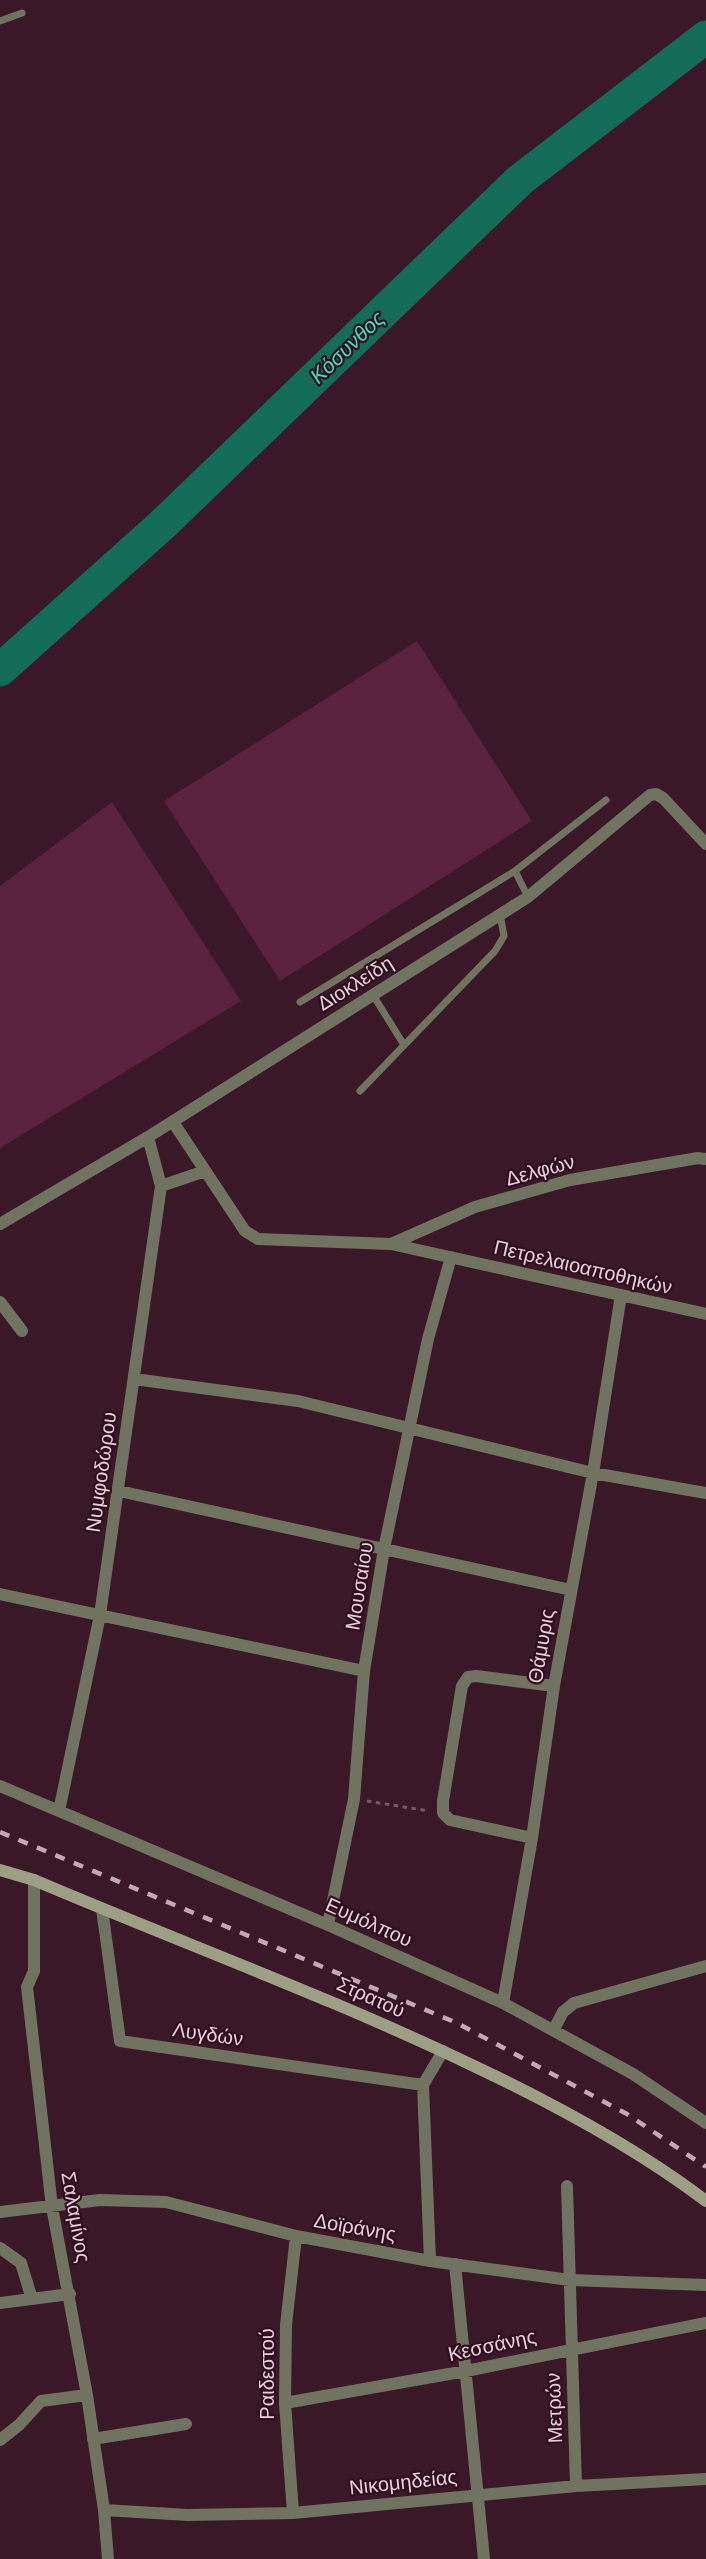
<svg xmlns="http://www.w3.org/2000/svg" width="706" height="2559" font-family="Helvetica,sans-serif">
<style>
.green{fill:#5a223d}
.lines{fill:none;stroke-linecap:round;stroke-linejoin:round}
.river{stroke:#126c58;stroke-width:33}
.path{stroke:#775966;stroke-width:3;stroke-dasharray:4.5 4.5;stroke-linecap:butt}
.service{stroke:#717361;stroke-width:7}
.minor{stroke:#717361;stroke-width:12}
.secondary{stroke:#9c9f83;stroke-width:12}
.rail{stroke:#c2a9b4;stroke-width:4.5;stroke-dasharray:10 10;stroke-linecap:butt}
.labels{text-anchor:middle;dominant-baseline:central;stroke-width:4.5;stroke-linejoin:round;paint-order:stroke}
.street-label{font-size:20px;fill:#e6cfd8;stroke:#2f0e1e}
.water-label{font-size:21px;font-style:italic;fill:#42deb8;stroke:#2f0e1e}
</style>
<rect width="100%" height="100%" fill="#3a1828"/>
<path class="green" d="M 417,641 L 532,821 L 280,981 L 164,801 Z
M 112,802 L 241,1001 L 0,1148 L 0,886 Z"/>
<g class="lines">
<path class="river" d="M 0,670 L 163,524 L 520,180 L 706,37"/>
<path class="path" d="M 367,1801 L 429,1811"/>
<path class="service" d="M 0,21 L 22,13
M 515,871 L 528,897
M 373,995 L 404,1045
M 300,1002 L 515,871 L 606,800
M 360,1091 L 495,951 L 504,936 L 500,914"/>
<path class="minor" d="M 173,1122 L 245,1231 L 258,1239 L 391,1244 L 706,1314
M 161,1186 L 205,1171
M 0,1224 L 148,1137 L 528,897 L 650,795 L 656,794 L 663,798 L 706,844
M 391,1244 L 475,1207 L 570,1180 L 698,1158 L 706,1159
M 0,1302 L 22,1331
M 134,1379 L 298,1401 L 593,1473 L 706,1493
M 119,1491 L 571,1590
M 0,1594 L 364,1671
M 0,1786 L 328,1925 L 503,2003 L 633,2074 L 706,2123
M 59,1811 L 100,1615 L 161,1186 L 148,1137
M 532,1838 L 450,1820 L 443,1813 L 443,1801 L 462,1686 L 468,1677 L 476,1676 L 554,1686
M 34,1880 L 34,1971 L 27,1987 L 52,2207 L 87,2395 L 104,2510 L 108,2559
M 102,1909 L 120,2041 L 423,2085
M 328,1925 L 354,1799 L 364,1671 L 384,1549 L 428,1339 L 451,1257
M 503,2003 L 532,1838 L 554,1686 L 593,1473 L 621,1295
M 554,2029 L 563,2012 L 574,2003 L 706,1966
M 567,2186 L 576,2486
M 0,2212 L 100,2200 L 166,2202 L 296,2236 L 430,2261 L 570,2280 L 706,2285
M 0,2248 L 21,2263 L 32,2299
M 430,2261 L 423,2085 L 443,2051
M 455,2264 L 484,2559
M 0,2303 L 70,2294
M 285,2403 L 466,2371 L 706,2323
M 93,2439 L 186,2424
M 0,2440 L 19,2425 L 41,2401 L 87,2395
M 104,2510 L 188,2515 L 293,2513 L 576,2486 L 706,2479
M 293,2513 L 285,2403 L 286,2325 L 296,2236"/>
<path class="secondary" d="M 0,1870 L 34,1880 C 182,1943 333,1998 478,2068 C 558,2106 636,2148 706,2201"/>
<path class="rail" d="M 0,1832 L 457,2023 L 627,2114 L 706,2167"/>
</g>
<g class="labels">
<g class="street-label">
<text transform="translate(355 983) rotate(-32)">Διοκλείδη</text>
<text transform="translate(540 1170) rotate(-15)">Δελφών</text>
<text transform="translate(583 1267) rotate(13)">Πετρελαιοαποθηκών</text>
<text transform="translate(101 1472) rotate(-82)">Νυμφοδώρου</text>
<text transform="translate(359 1586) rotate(-81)">Μουσαίου</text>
<text transform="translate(541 1646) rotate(-80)">Θάμυρις</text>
<text transform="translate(369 1922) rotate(24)">Ευμόλπου</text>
<text transform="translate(371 1997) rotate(24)">Στρατού</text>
<text transform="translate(208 2034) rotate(8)">Λυγδών</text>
<text transform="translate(76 2217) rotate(80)">Σαλαμίνος</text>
<text transform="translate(355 2227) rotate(10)">Δοϊράνης</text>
<text transform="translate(492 2345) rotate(-12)">Κεσσάνης</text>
<text transform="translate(267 2374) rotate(-90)">Ραιδεστού</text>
<text transform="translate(554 2408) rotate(-92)">Μετρών</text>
<text transform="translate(403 2482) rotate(-6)">Νικομηδείας</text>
</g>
<g class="water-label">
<text transform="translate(347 347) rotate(-44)">Κόσυνθος</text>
</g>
</g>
</svg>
